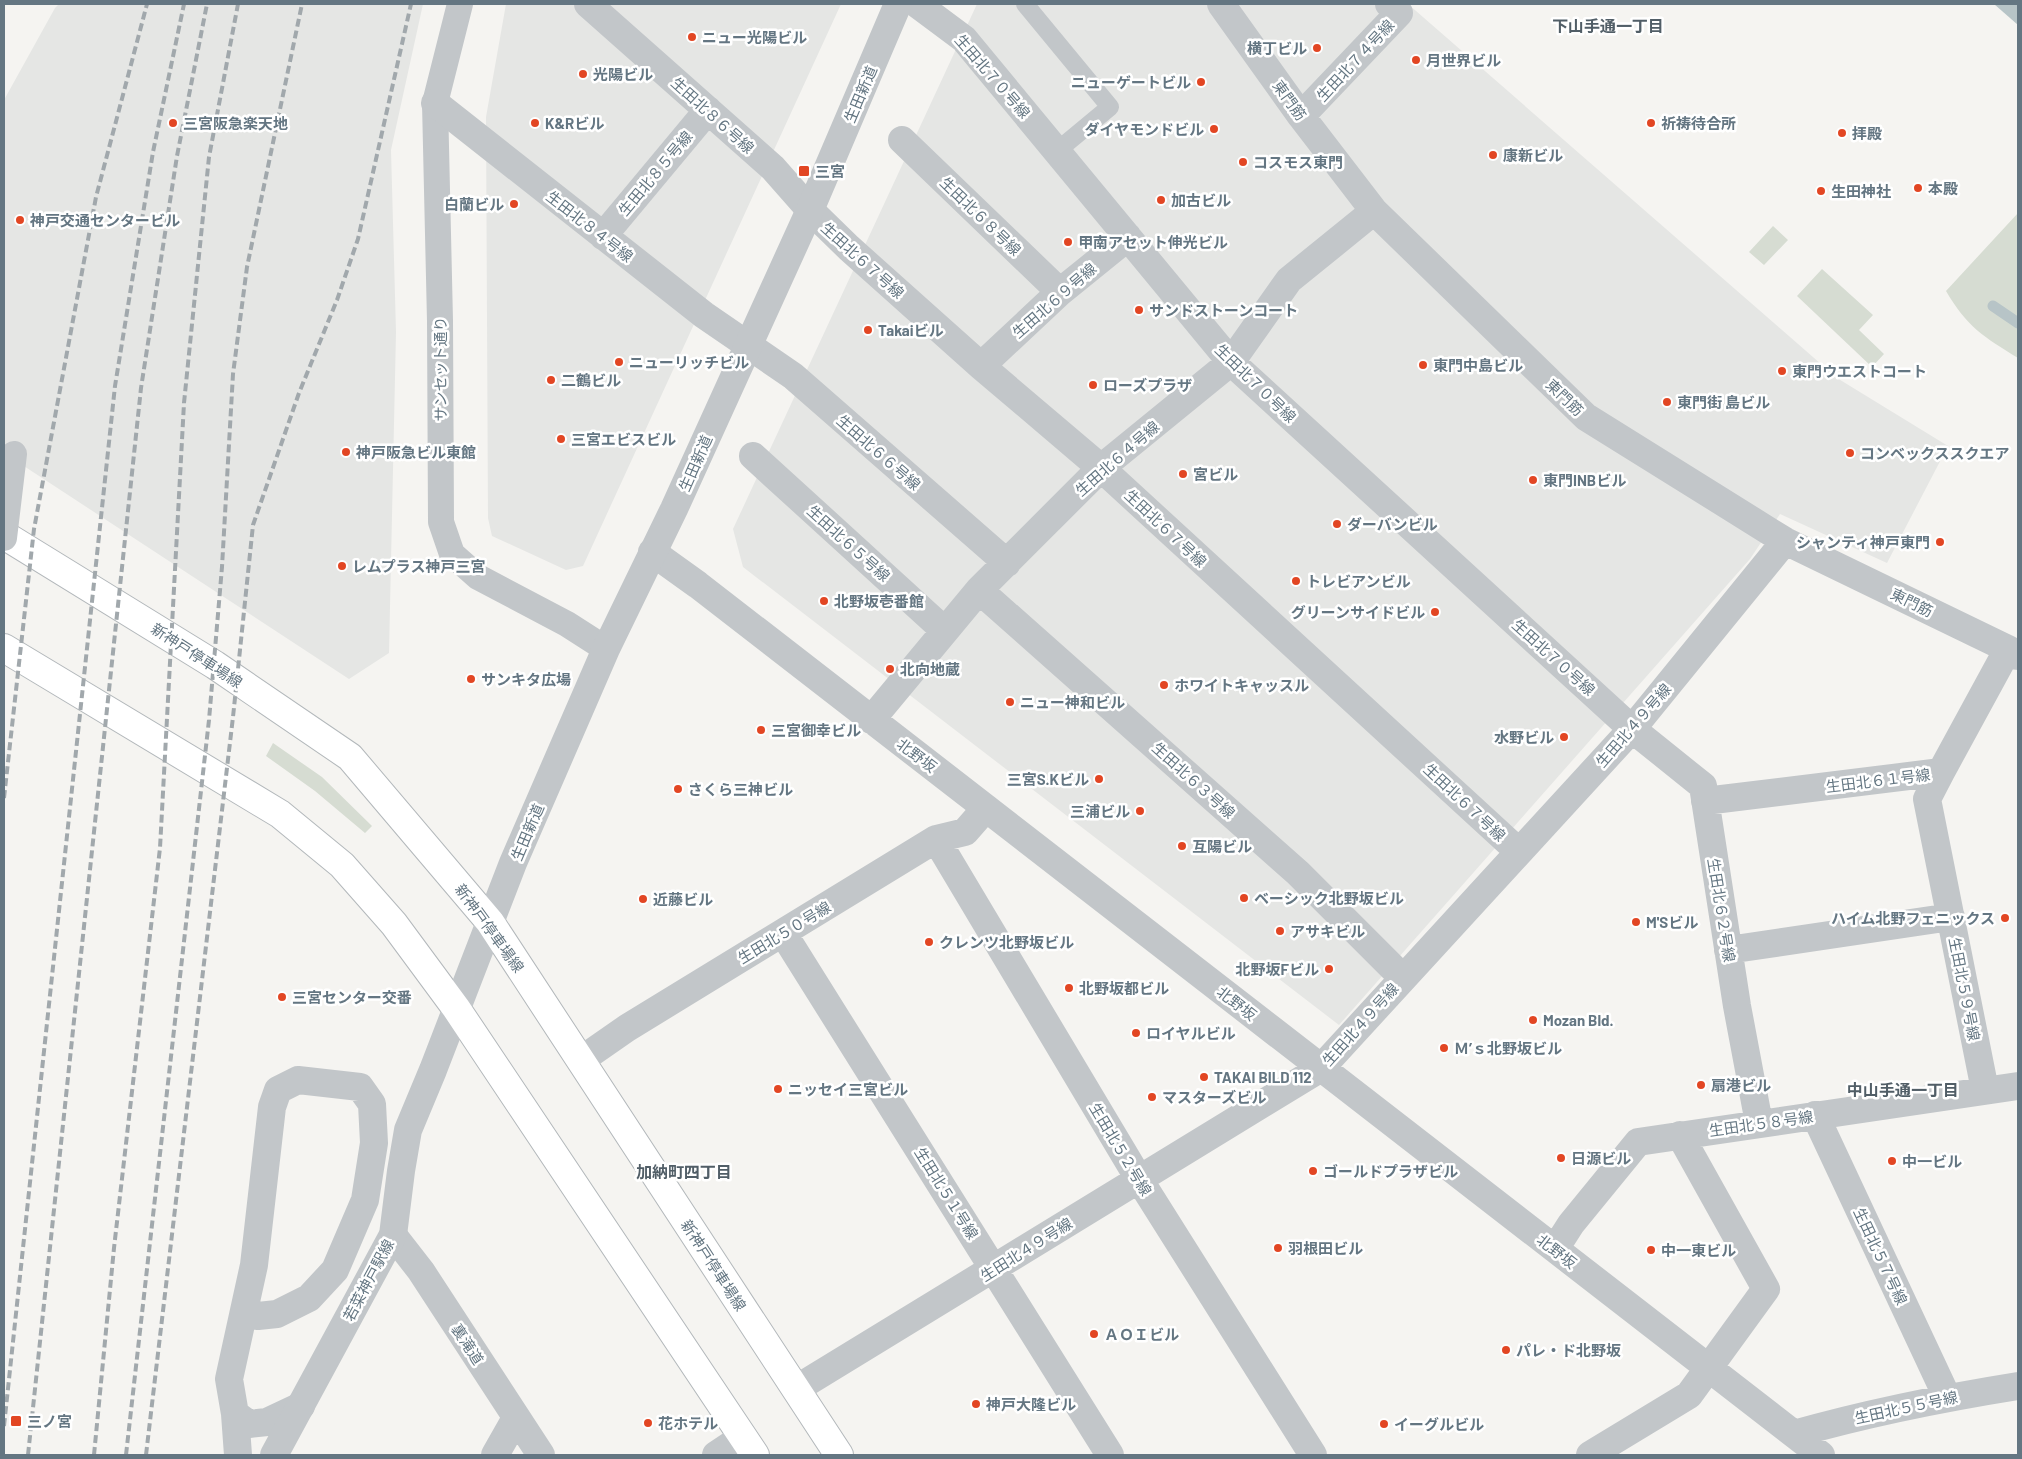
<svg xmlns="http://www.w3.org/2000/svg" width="2022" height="1459" font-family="Barlow,'Noto Sans JP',sans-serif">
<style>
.built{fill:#e5e6e4}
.green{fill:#d6dcd2}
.water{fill:#b7c4c7}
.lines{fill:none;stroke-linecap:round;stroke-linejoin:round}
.stream{stroke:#b7c4c7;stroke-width:11}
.primary-casing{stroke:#b3b8bb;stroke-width:30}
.service{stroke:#c2c6c9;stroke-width:18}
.pedestrian{stroke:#c2c6c9;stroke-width:26}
.minor{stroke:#c2c6c9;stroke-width:28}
.tertiary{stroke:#c2c6c9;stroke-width:28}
.primary{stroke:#fff;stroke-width:28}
.rail{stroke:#a1a8ac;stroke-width:4;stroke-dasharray:8 4;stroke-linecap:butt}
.pedestrian-bridge{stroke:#c2c6c9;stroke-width:26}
.poi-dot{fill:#e24623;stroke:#fff;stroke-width:2}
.labels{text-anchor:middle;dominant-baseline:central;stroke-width:5;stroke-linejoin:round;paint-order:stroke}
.poi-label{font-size:15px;font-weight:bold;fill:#647682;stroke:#fff;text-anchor:start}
.street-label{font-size:15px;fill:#647682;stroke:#fff}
.neighbourhood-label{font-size:16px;font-weight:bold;fill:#515e67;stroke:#fff}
</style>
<rect width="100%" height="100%" fill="#f5f4f1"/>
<path class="built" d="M 59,4 L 423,4 L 391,150 L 396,332 L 389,653 L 349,679 L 4,453 L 4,100 L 55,8 Z
M 506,4 L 841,4 L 583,566 L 566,570 L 492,536 L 488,518 L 486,117 Z
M 977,4 L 1408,4 L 1837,378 L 1948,446 L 1887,563 L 1780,514 L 1750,559 L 1339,1025 L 743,567 L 733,529 Z"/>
<path class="green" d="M 2018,213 L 2018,358 C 1984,337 1967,327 1946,291 Z
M 1773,226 L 1788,240 L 1764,265 L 1749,252 Z
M 1822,269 L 1873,315 L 1859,330 L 1884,354 L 1872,367 L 1797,296 Z
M 273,743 L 322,777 L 372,826 L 365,833 L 315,791 L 266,756 Z"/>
<path class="water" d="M 1994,4 L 2018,4 L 2018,25 Z"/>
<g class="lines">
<path class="stream" d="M 1993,306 L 2018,323"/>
<defs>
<path id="primary" d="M 4,535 L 215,665 L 350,757 L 490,922 L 839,1455
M 4,648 L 280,814 L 342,865 L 394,924 L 456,1008 L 755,1455"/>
</defs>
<use href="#primary" class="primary-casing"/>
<path class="service" d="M 1025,4 L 1110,107 L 1057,151"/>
<path class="pedestrian" d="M 460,4 L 435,103 L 440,321 L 441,522 L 452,554 L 478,577 L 567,624 L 606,649"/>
<path class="minor" d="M 588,4 L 773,168 L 810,210 L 849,248 L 981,366 L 1101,468 L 1518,851
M 917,4 L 964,39 L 1231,362 L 1632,729 L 1703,786 L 1737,1006 L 1759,1123
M 1221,4 L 1301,116 L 1374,211 L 1586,417 L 1785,541 L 2008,649 L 2018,656
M 435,103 L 704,315 L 793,376 L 1007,563
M 1301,116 L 1399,13 L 1389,4
M 902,140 L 1060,292
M 603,236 L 708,110
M 981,366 L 1060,292 L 1128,237
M 753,456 L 945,631
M 652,552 L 698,585 L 1821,1455
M 979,590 L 1298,873 L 1402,977
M 871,720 L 979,590 L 1101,468 L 1231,362 L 1289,280 L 1374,211
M 1941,772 L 1927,799 L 1985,1090
M 1705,801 L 1941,772 L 2008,649
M 936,839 L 1139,1179 L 1313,1455
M 783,933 L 1110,1455
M 1728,950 L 1951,917
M 581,1060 L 627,1028 L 936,839 L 965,832 L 986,808
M 1815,1115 L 1947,1397
M 393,1235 L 421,1271 L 541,1455
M 1555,1249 L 1571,1224 L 1638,1142 L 2018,1086
M 796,1389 L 1321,1068 L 1632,729 L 1785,541
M 235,1414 L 249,1424 L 267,1422 L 301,1406
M 1794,1434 C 1868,1413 1943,1398 2018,1386
M 238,1455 L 235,1414 L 229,1379 L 254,1265 L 272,1107 L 278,1090 L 298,1080 L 360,1087 L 372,1104 L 374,1143 L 365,1200 L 335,1270 L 309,1298 L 277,1314 L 258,1316 L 244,1312
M 495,1455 L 516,1418
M 716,1455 L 743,1437
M 1590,1455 L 1689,1395 L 1766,1289 L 1680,1135"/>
<path class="tertiary" d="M 274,1455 L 393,1235 L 401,1171 L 408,1130 L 433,1070 L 513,863 L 606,649 L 674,509 L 810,210 L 898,4"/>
<use href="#primary" class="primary"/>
<path class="rail" d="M 4,798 L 34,529 L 96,197 L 147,4
M 4,1426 L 115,386 L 153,152 L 184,4
M 28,1455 L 141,388 L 177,156 L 207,4
M 94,1455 L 114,1248 L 160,848 L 184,403 L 209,157 L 238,4
M 126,1455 L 209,720 L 222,567 L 233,374 L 247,267 L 302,4
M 146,1455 L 233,717 L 253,525 L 299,393 L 337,300 L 358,239 L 411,4"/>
<path class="pedestrian-bridge" d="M 4,538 L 14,454"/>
</g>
<g class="poi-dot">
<circle cx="692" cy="37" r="5"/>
<circle cx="1317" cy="48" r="5"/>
<circle cx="1416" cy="60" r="5"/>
<circle cx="583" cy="74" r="5"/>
<circle cx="1201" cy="82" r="5"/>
<circle cx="173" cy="123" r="5"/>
<circle cx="535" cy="123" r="5"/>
<circle cx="1651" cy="123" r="5"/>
<circle cx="1214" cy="129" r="5"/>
<circle cx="1842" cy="133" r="5"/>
<circle cx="1493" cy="155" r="5"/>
<circle cx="1243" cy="162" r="5"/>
<rect x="798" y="165" width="12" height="12" rx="2.5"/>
<circle cx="1918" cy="188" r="5"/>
<circle cx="1821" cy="191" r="5"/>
<circle cx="1161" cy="200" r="5"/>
<circle cx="514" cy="204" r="5"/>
<circle cx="20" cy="220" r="5"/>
<circle cx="1068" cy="242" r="5"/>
<circle cx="1139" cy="310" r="5"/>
<circle cx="868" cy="330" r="5"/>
<circle cx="619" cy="362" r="5"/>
<circle cx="1423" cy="365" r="5"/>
<circle cx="1782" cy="371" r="5"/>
<circle cx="551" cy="380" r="5"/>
<circle cx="1093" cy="385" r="5"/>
<circle cx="1667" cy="402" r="5"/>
<circle cx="561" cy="439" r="5"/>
<circle cx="346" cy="452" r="5"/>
<circle cx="1850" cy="453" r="5"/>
<circle cx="1183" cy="474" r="5"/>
<circle cx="1533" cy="480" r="5"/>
<circle cx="1337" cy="524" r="5"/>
<circle cx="1940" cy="542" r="5"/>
<circle cx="342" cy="566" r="5"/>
<circle cx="1296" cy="581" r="5"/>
<circle cx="824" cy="601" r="5"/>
<circle cx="1435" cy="612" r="5"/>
<circle cx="890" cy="669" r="5"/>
<circle cx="471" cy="679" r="5"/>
<circle cx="1164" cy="685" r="5"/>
<circle cx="1010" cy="702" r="5"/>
<circle cx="761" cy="730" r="5"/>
<circle cx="1564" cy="737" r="5"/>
<circle cx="1099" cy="779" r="5"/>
<circle cx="678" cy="789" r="5"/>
<circle cx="1140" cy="811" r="5"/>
<circle cx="1182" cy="846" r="5"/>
<circle cx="1244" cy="898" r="5"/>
<circle cx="643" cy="899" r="5"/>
<circle cx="2005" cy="918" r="5"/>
<circle cx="1636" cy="922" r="5"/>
<circle cx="1280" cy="931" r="5"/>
<circle cx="929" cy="942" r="5"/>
<circle cx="1329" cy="969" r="5"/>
<circle cx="1069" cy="988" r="5"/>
<circle cx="282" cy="997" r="5"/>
<circle cx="1533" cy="1020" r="5"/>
<circle cx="1136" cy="1033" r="5"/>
<circle cx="1444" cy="1048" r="5"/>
<circle cx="1204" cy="1077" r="5"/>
<circle cx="1701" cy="1085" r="5"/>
<circle cx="778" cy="1089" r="5"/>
<circle cx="1152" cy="1097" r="5"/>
<circle cx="1561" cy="1158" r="5"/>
<circle cx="1892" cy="1161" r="5"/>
<circle cx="1313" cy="1171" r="5"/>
<circle cx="1278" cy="1248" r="5"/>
<circle cx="1651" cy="1250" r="5"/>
<circle cx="1094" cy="1334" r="5"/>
<circle cx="1506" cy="1350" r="5"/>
<circle cx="976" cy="1404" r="5"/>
<rect x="10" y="1415" width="12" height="12" rx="2.5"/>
<circle cx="648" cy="1423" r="5"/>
<circle cx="1384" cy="1424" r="5"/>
</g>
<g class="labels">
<g class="poi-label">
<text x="702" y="37">ニュー光陽ビル</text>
<text x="1307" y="48" text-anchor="end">横丁ビル</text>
<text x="1426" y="60">月世界ビル</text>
<text x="593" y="74">光陽ビル</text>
<text x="1191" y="82" text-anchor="end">ニューゲートビル</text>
<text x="183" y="123">三宮阪急楽天地</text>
<text x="545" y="123">K&amp;Rビル</text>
<text x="1661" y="123">祈祷待合所</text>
<text x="1204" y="129" text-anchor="end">ダイヤモンドビル</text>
<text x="1852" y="133">拝殿</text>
<text x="1503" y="155">康新ビル</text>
<text x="1253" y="162">コスモス東門</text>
<text x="815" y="171">三宮</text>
<text x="1928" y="188">本殿</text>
<text x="1831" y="191">生田神社</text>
<text x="1171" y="200">加古ビル</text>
<text x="504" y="204" text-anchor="end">白蘭ビル</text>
<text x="30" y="220">神戸交通センタービル</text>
<text x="1078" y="242">甲南アセット伸光ビル</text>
<text x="1149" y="310">サンドストーンコート</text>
<text x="878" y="330">Takaiビル</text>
<text x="629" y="362">ニューリッチビル</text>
<text x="1433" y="365">東門中島ビル</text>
<text x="1792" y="371">東門ウエストコート</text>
<text x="561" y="380">二鶴ビル</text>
<text x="1103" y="385">ローズプラザ</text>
<text x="1677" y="402">東門街 島ビル</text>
<text x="571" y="439">三宮エビスビル</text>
<text x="356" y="452">神戸阪急ビル東館</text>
<text x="1860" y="453">コンベックススクエア</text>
<text x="1193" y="474">宮ビル</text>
<text x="1543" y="480">東門INBビル</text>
<text x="1347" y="524">ダーバンビル</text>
<text x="1930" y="542" text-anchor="end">シャンティ神戸東門</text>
<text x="352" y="566">レムプラス神戸三宮</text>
<text x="1306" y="581">トレビアンビル</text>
<text x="834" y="601">北野坂壱番館</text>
<text x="1425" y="612" text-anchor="end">グリーンサイドビル</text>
<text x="900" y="669">北向地蔵</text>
<text x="481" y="679">サンキタ広場</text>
<text x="1174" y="685">ホワイトキャッスル</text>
<text x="1020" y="702">ニュー神和ビル</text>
<text x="771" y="730">三宮御幸ビル</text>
<text x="1554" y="737" text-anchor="end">水野ビル</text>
<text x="1089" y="779" text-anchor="end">三宮S.Kビル</text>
<text x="688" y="789">さくら三神ビル</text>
<text x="1130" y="811" text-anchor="end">三浦ビル</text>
<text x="1192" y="846">互陽ビル</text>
<text x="1254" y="898">ベーシック北野坂ビル</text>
<text x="653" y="899">近藤ビル</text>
<text x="1995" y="918" text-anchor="end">ハイム北野フェニックス</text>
<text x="1646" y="922">M'Sビル</text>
<text x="1290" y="931">アサキビル</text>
<text x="939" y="942">クレンツ北野坂ビル</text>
<text x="1319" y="969" text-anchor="end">北野坂Fビル</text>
<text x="1079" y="988">北野坂都ビル</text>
<text x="292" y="997">三宮センター交番</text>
<text x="1543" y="1020">Mozan Bld.</text>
<text x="1146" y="1033">ロイヤルビル</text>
<text x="1454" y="1048">Ｍ’ｓ北野坂ビル</text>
<text x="1214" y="1077">TAKAI BILD 112</text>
<text x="1711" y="1085">扇港ビル</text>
<text x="788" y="1089">ニッセイ三宮ビル</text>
<text x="1162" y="1097">マスターズビル</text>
<text x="1571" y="1158">日源ビル</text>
<text x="1902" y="1161">中一ビル</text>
<text x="1323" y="1171">ゴールドプラザビル</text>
<text x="1288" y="1248">羽根田ビル</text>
<text x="1661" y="1250">中一東ビル</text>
<text x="1104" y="1334">ＡＯＩビル</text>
<text x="1516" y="1350">パレ・ド北野坂</text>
<text x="986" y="1404">神戸大隆ビル</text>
<text x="27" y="1421">三ノ宮</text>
<text x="658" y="1423">花ホテル</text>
<text x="1394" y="1424">イーグルビル</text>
</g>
<g class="street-label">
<text transform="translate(1355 60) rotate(-47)">生田北７４号線</text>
<text transform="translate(993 76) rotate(49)">生田北７０号線</text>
<text transform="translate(860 94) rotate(-67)">生田新道</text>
<text transform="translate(1290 100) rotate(54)">東門筋</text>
<text transform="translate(713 115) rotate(42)">生田北８６号線</text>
<text transform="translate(655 173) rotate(-50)">生田北８５号線</text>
<text transform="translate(981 216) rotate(44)">生田北６８号線</text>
<text transform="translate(590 226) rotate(38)">生田北８４号線</text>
<text transform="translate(863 260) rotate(42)">生田北６７号線</text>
<text transform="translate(1054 300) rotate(-41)">生田北６９号線</text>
<text transform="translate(440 369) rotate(-90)">サンセット通り</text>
<text transform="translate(1256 383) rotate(44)">生田北７０号線</text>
<text transform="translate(1565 397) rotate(44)">東門筋</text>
<text transform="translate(879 452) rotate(41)">生田北６６号線</text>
<text transform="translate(1117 458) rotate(-41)">生田北６４号線</text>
<text transform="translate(695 463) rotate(-66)">生田新道</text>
<text transform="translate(1166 528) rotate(43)">生田北６７号線</text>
<text transform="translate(849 543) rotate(42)">生田北６５号線</text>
<text transform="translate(1912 602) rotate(26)">東門筋</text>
<text transform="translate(197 655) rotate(33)">新神戸停車場線</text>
<text transform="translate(1554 657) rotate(42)">生田北７０号線</text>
<text transform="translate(1633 725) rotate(-49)">生田北４９号線</text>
<text transform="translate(917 755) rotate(37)">北野坂</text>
<text transform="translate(1194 780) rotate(42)">生田北６３号線</text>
<text transform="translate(1878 780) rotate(-7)">生田北６１号線</text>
<text transform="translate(1465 802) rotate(43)">生田北６７号線</text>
<text transform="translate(527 832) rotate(-67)">生田新道</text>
<text transform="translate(1722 910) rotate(81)">生田北６２号線</text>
<text transform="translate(490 928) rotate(54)">新神戸停車場線</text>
<text transform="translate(784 932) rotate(-31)">生田北５０号線</text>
<text transform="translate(1965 989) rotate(79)">生田北５９号線</text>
<text transform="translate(1237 1003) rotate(38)">北野坂</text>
<text transform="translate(1360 1024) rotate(-48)">生田北４９号線</text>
<text transform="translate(1761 1123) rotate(-8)">生田北５８号線</text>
<text transform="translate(1121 1149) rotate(59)">生田北５２号線</text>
<text transform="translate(947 1193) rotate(58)">生田北５１号線</text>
<text transform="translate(1026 1249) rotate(-32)">生田北４９号線</text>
<text transform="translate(1557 1251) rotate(38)">北野坂</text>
<text transform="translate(1881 1256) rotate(65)">生田北５７号線</text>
<text transform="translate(714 1265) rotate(57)">新神戸停車場線</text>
<text transform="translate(368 1280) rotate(-62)">若菜神戸駅線</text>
<text transform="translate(468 1344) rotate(57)">裏滝道</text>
<text transform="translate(1906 1407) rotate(-12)">生田北５５号線</text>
</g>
<g class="neighbourhood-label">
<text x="1608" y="25">下山手通一丁目</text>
<text x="1903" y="1089">中山手通一丁目</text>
<text x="684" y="1171">加納町四丁目</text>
</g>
</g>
<rect width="2022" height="1459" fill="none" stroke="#647682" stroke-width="10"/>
</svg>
